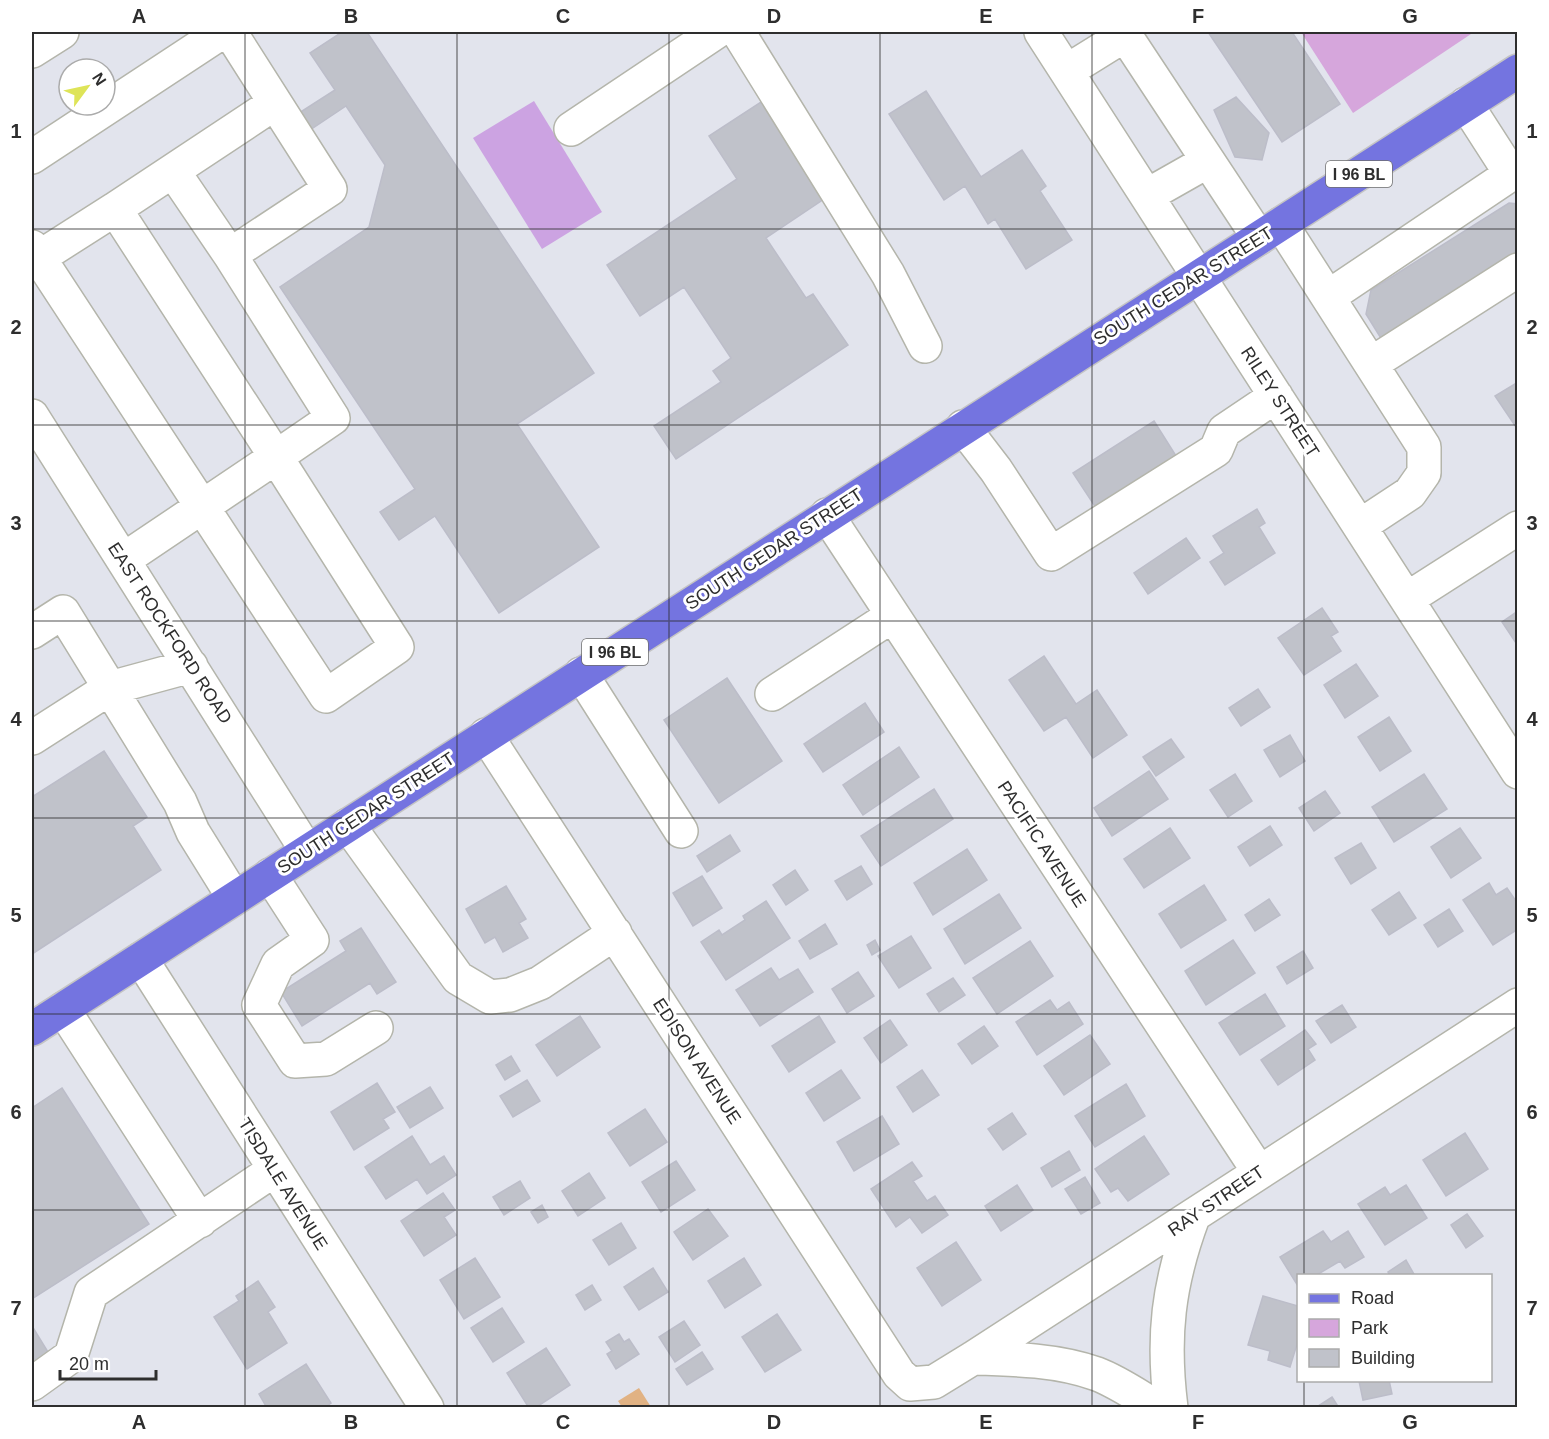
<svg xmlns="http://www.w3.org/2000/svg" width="1549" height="1439" font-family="Helvetica,sans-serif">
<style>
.green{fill:#d6a6dc}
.pitch{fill:#cca3e2}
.water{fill:#e1b283}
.building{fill:#c0c2ca;stroke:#bcbdc9;stroke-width:1.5}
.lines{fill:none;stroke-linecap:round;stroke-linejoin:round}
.minor-casing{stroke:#b4b5ab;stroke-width:36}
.major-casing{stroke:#c4c4c4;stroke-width:36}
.minor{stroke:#fff;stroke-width:33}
.major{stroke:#7474e0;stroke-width:33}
.grid{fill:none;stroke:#2e2e2e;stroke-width:1.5;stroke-opacity:0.55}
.labels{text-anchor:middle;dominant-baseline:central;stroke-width:6;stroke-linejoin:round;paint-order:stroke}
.shield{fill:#fff;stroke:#6d6d6d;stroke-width:1.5}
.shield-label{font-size:16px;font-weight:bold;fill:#2e2e2e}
.street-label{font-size:18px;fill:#2e2e2e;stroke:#fff}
.neatline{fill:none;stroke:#2e2e2e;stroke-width:2}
.grid-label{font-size:20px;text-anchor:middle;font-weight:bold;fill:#2e2e2e}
</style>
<rect width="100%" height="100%" fill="#e2e4ed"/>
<path class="green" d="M 1301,32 L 1474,32 L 1353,113 Z"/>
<path class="pitch" d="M 534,101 L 602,212 L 542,249 L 473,138 Z"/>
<path class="water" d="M 639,1388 L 651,1407 L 622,1407 L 618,1401 Z"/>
<path class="building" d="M 342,32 L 367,32 L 594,373 L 517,424 L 599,547 L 499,613 L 435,516 L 399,540 L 380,512 L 415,489 L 280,287 L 369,227 L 385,165 L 346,106 L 310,130 L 299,113 L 335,90 L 310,53 Z
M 1208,32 L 1292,32 L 1340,104 L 1282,142 Z
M 926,91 L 981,177 L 1022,150 L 1046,186 L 1040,191 L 1072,240 L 1026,269 L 995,219 L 988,224 L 965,186 L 944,200 L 889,114 Z
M 1236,97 L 1269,133 L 1262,160 L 1235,157 L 1214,110 Z
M 761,102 L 824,199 L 766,238 L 806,298 L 813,294 L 848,345 L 676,459 L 654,426 L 721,382 L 713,371 L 731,358 L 684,287 L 640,316 L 607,265 L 737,179 L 709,136 Z
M 1509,203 L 1518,204 L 1518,251 L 1382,340 L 1366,314 L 1371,290 Z
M 1518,382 L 1518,430 L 1495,396 Z
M 1154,421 L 1178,459 L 1098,511 L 1073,473 Z
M 1257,509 L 1265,523 L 1259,527 L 1275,553 L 1225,585 L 1210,562 L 1224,553 L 1213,536 Z
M 1186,538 L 1200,558 L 1148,594 L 1134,573 Z
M 1322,608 L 1338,632 L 1331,636 L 1341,651 L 1304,675 L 1278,638 Z
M 1518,611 L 1518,646 L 1502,622 Z
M 1044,656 L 1076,704 L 1097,690 L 1127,735 L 1093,758 L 1066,717 L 1044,731 L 1009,680 Z
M 1356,664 L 1378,696 L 1345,718 L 1324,685 Z
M 727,678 L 782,761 L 719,803 L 664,720 Z
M 1258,689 L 1270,707 L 1241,726 L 1229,708 Z
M 865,703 L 884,732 L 823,772 L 804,744 Z
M 1389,717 L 1411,751 L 1380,771 L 1358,737 Z
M 1290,735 L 1305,761 L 1280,777 L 1264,750 Z
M 1171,739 L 1184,757 L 1156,776 L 1143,757 Z
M 899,747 L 919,777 L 863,815 L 843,785 Z
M 104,751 L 147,817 L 133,826 L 161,870 L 32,954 L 32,797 Z
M 1149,771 L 1168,799 L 1112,836 L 1094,808 Z
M 1235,774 L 1252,801 L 1228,817 L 1210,790 Z
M 1424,774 L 1447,809 L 1394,842 L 1372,807 Z
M 934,789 L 953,819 L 881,866 L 861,836 Z
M 1325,791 L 1340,813 L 1314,831 L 1299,808 Z
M 1270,826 L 1282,845 L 1250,866 L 1238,847 Z
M 1170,828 L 1190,858 L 1144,888 L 1124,859 Z
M 1460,828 L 1481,858 L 1451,878 L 1431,847 Z
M 730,835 L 740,851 L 707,872 L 697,856 Z
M 1361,843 L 1376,868 L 1351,884 L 1335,858 Z
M 967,849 L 987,880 L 933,915 L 914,883 Z
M 861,866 L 872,884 L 847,900 L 835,881 Z
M 795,870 L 808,890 L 786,905 L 773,885 Z
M 702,876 L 722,908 L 693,926 L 673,893 Z
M 1489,883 L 1496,895 L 1507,888 L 1518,904 L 1518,929 L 1493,945 L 1463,900 Z
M 1204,885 L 1226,920 L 1181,948 L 1159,914 Z
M 506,886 L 526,919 L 519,923 L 528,938 L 503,952 L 495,937 L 485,943 L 466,909 Z
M 1399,892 L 1416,918 L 1389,935 L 1372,910 Z
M 999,894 L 1021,928 L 965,964 L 944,929 Z
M 1269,899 L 1280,915 L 1255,931 L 1245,915 Z
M 766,901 L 790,938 L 726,980 L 701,942 L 719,930 L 722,935 L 745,920 L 743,916 Z
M 1449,909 L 1463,931 L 1438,947 L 1424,925 Z
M 825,924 L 837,944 L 810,959 L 799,941 Z
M 361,928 L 396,982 L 377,994 L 370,983 L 302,1026 L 281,992 L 346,951 L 340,941 Z
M 911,936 L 931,968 L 899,988 L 878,956 Z
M 875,940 L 880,950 L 872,955 L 867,945 Z
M 1233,940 L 1255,973 L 1206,1005 L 1185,971 Z
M 1030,941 L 1053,976 L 997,1014 L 973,978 Z
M 1303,951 L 1313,968 L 1287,984 L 1277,967 Z
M 771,968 L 779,980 L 798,969 L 813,992 L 760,1026 L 736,990 Z
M 858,972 L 874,996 L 847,1013 L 832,989 Z
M 953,978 L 965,995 L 939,1012 L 927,994 Z
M 1265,994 L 1285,1026 L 1240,1055 L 1219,1023 Z
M 1050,1000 L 1057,1010 L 1069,1002 L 1083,1024 L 1037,1055 L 1016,1022 Z
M 1342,1005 L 1356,1027 L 1331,1043 L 1316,1021 Z
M 580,1016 L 600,1047 L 557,1076 L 536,1045 Z
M 819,1016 L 835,1042 L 789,1072 L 772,1046 Z
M 890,1020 L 907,1045 L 881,1063 L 864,1038 Z
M 984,1026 L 998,1046 L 972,1064 L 958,1044 Z
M 1305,1030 L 1316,1044 L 1308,1049 L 1315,1060 L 1278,1085 L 1261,1060 Z
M 1090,1035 L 1110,1064 L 1064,1095 L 1044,1066 Z
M 511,1056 L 520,1071 L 505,1080 L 496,1065 Z
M 841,1070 L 860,1098 L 824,1121 L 806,1093 Z
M 922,1070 L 939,1095 L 913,1112 L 897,1087 Z
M 527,1080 L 540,1101 L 513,1117 L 500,1096 Z
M 377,1083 L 395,1112 L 383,1119 L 389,1128 L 354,1150 L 331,1112 Z
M 1126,1084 L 1145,1116 L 1095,1147 L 1075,1116 Z
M 430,1087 L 443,1108 L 410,1128 L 397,1107 Z
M 62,1088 L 149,1224 L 32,1299 L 32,1108 Z
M 645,1109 L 667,1142 L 630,1166 L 608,1133 Z
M 1012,1113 L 1026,1134 L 1003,1150 L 988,1129 Z
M 882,1116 L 899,1144 L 854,1171 L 837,1142 Z
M 1465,1133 L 1488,1169 L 1446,1196 L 1423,1160 Z
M 412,1136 L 430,1165 L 444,1156 L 456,1175 L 427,1194 L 417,1179 L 386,1199 L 365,1167 Z
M 1144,1136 L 1169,1174 L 1128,1201 L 1118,1188 L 1111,1192 L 1095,1169 Z
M 1069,1151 L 1080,1170 L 1052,1187 L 1041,1168 Z
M 676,1161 L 695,1190 L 661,1212 L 642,1182 Z
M 912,1162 L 922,1176 L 913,1181 L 927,1201 L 935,1196 L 948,1215 L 922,1233 L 910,1217 L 896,1227 L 871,1189 Z
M 589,1173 L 605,1198 L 578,1216 L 562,1191 Z
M 1085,1177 L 1100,1203 L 1081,1214 L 1065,1189 Z
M 520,1181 L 530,1198 L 504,1215 L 493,1197 Z
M 1017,1185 L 1033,1210 L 1001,1231 L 985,1206 Z
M 1406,1185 L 1427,1218 L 1385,1245 L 1358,1204 L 1385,1187 L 1390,1195 Z
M 443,1193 L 455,1210 L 444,1217 L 456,1235 L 424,1256 L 401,1221 Z
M 542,1205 L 548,1217 L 538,1223 L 531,1212 Z
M 708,1209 L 728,1236 L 693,1260 L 674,1232 Z
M 1467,1214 L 1483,1236 L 1466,1248 L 1451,1225 Z
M 621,1223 L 636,1248 L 609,1265 L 593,1240 Z
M 1323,1231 L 1331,1242 L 1348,1231 L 1364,1257 L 1345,1268 L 1340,1261 L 1315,1276 L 1298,1276 L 1298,1286 L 1280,1257 Z
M 956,1242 L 981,1280 L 942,1306 L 917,1268 Z
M 475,1258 L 500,1297 L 464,1319 L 440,1280 Z
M 744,1258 L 761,1285 L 725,1308 L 708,1281 Z
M 1406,1260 L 1415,1276 L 1390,1276 L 1388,1272 Z
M 653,1268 L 668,1292 L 639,1310 L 624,1287 Z
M 258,1281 L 275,1307 L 268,1312 L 287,1343 L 247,1369 L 214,1317 L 239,1301 L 236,1296 Z
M 592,1285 L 601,1300 L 585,1310 L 576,1295 Z
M 1263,1296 L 1298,1306 L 1298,1341 L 1290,1367 L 1268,1360 L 1270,1351 L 1248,1345 Z
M 502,1308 L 524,1342 L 493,1362 L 471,1328 Z
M 777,1314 L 801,1350 L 765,1372 L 742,1337 Z
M 684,1321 L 700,1345 L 675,1362 L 659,1337 Z
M 32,1326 L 48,1352 L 32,1363 Z
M 619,1334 L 624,1342 L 629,1339 L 639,1354 L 616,1369 L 607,1354 L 612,1351 L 606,1342 Z
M 546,1348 L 570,1385 L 535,1408 L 529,1408 L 507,1373 Z
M 702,1352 L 713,1369 L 687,1385 L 676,1369 Z
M 306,1364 L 331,1403 L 324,1408 L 267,1408 L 259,1394 Z
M 1389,1380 L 1392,1394 L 1363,1400 L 1359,1381 Z
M 1332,1397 L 1339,1408 L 1315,1408 Z"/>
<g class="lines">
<defs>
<path id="minor" d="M 738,32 L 888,274 L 925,346
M 1041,32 L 1518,772
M 32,51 L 62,32
M 1067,71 L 1125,35 L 1259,238
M 571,129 L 716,32
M 32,157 L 222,32
M 173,171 L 230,255
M 1148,195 L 1208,161
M 115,209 L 275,103
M 1281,224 L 1424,447 L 1424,473 L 1410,493 L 1360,526
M 32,247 L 326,696 L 397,647 L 276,457 L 333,418 L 230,255 L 330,189 L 230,32
M 32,262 L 115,209 L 276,457 L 123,560
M 1328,297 L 1511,174 L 1466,104
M 1371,364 L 1518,270
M 32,416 L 307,851
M 963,427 L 996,470 L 1051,554 L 1216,450 L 1224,431 L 1276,396
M 827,515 L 1259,1172
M 1407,599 L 1518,528
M 32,632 L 63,612 L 180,802 L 193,832 L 234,898
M 581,674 L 681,831
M 772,694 L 892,616
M 486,735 L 899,1374 L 910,1384 L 934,1382 L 973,1358 L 1518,1005
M 32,738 L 110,688 L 191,666
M 348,825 L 458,978 L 490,997 L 510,995 L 540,983 L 615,933
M 270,875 L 312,940 L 278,964 L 259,1005 L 295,1061 L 326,1059 L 376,1028
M 141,959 L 427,1408
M 63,1009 L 200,1221
M 973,1358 C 1015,1359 1058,1360 1097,1374 C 1118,1382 1138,1396 1158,1408
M 32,1384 L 71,1356 L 91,1293 L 274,1170
M 1171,1408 C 1162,1337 1168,1284 1193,1217"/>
<path id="major" d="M 32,1029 L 1518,71"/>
</defs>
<use href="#minor" class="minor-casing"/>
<use href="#major" class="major-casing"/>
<use href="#minor" class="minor"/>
<use href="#major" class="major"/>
</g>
<path class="grid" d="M 245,32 L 245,1408M 457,32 L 457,1408M 669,32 L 669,1408M 880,32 L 880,1408M 1092,32 L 1092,1408M 1304,32 L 1304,1276M 32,229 L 1518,229M 32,425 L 1518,425M 32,621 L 1518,621M 32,818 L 1518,818M 32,1014 L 1518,1014M 32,1210 L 1518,1210M 1304,1380 L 1304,1408"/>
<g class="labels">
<g class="shield">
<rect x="1326" y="161" width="66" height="26" rx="4.5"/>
<rect x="582" y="639" width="66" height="26" rx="4.5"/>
</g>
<g class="shield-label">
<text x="1359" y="174">I 96 BL</text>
<text x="615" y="652">I 96 BL</text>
</g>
<g class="street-label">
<text transform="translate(1183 286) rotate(-32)">SOUTH CEDAR STREET</text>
<text transform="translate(1280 402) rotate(57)">RILEY STREET</text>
<text transform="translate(774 549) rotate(-33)">SOUTH CEDAR STREET</text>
<text transform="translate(170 633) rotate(57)">EAST ROCKFORD ROAD</text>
<text transform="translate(366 813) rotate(-33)">SOUTH CEDAR STREET</text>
<text transform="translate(1042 844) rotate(57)">PACIFIC AVENUE</text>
<text transform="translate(697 1061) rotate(57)">EDISON AVENUE</text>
<text transform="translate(283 1184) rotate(58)">TISDALE AVENUE</text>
<text transform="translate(1216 1201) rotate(-34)">RAY STREET</text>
</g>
</g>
<rect width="1549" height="1439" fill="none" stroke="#ffffff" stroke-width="66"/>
<rect x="1297" y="1274" width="195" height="108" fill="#ffffff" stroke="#ababab" stroke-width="1.5"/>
<rect x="1309" y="1294" width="30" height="9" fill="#7474e0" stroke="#ababab" stroke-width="1.5"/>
<text x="1351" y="1304" font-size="18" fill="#2e2e2e">Road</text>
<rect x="1309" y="1319" width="30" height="18" fill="#d6a6dc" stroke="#ababab" stroke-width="1.5"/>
<text x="1351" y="1334" font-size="18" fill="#2e2e2e">Park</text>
<rect x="1309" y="1349" width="30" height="18" fill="#c0c2ca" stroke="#ababab" stroke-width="1.5"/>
<text x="1351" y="1364" font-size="18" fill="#2e2e2e">Building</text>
<g transform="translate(87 87) rotate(57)"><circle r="28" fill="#ffffff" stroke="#ababab" stroke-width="1.5"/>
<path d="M0-4.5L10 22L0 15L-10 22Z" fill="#dee458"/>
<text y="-9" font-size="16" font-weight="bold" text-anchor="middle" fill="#2e2e2e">N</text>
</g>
<path d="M60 1370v9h96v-9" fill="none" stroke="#2e2e2e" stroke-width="3"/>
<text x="69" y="1370" font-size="18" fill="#2e2e2e" stroke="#ffffff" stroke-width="4.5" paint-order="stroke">20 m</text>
<rect x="33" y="33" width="1483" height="1373" class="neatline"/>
<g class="grid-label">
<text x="139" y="23">A</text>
<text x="351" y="23">B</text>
<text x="563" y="23">C</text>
<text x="774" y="23">D</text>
<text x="986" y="23">E</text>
<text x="1198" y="23">F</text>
<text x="1410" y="23">G</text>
<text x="16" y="138">1</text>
<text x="1532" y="138">1</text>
<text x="16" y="334">2</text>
<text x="1532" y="334">2</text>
<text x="16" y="530">3</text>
<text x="1532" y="530">3</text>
<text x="16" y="726">4</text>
<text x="1532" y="726">4</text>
<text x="16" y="922">5</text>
<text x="1532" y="922">5</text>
<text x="16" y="1119">6</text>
<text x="1532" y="1119">6</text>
<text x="16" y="1315">7</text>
<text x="1532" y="1315">7</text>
<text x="139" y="1429">A</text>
<text x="351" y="1429">B</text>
<text x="563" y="1429">C</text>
<text x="774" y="1429">D</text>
<text x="986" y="1429">E</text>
<text x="1198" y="1429">F</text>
<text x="1410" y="1429">G</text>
</g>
</svg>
